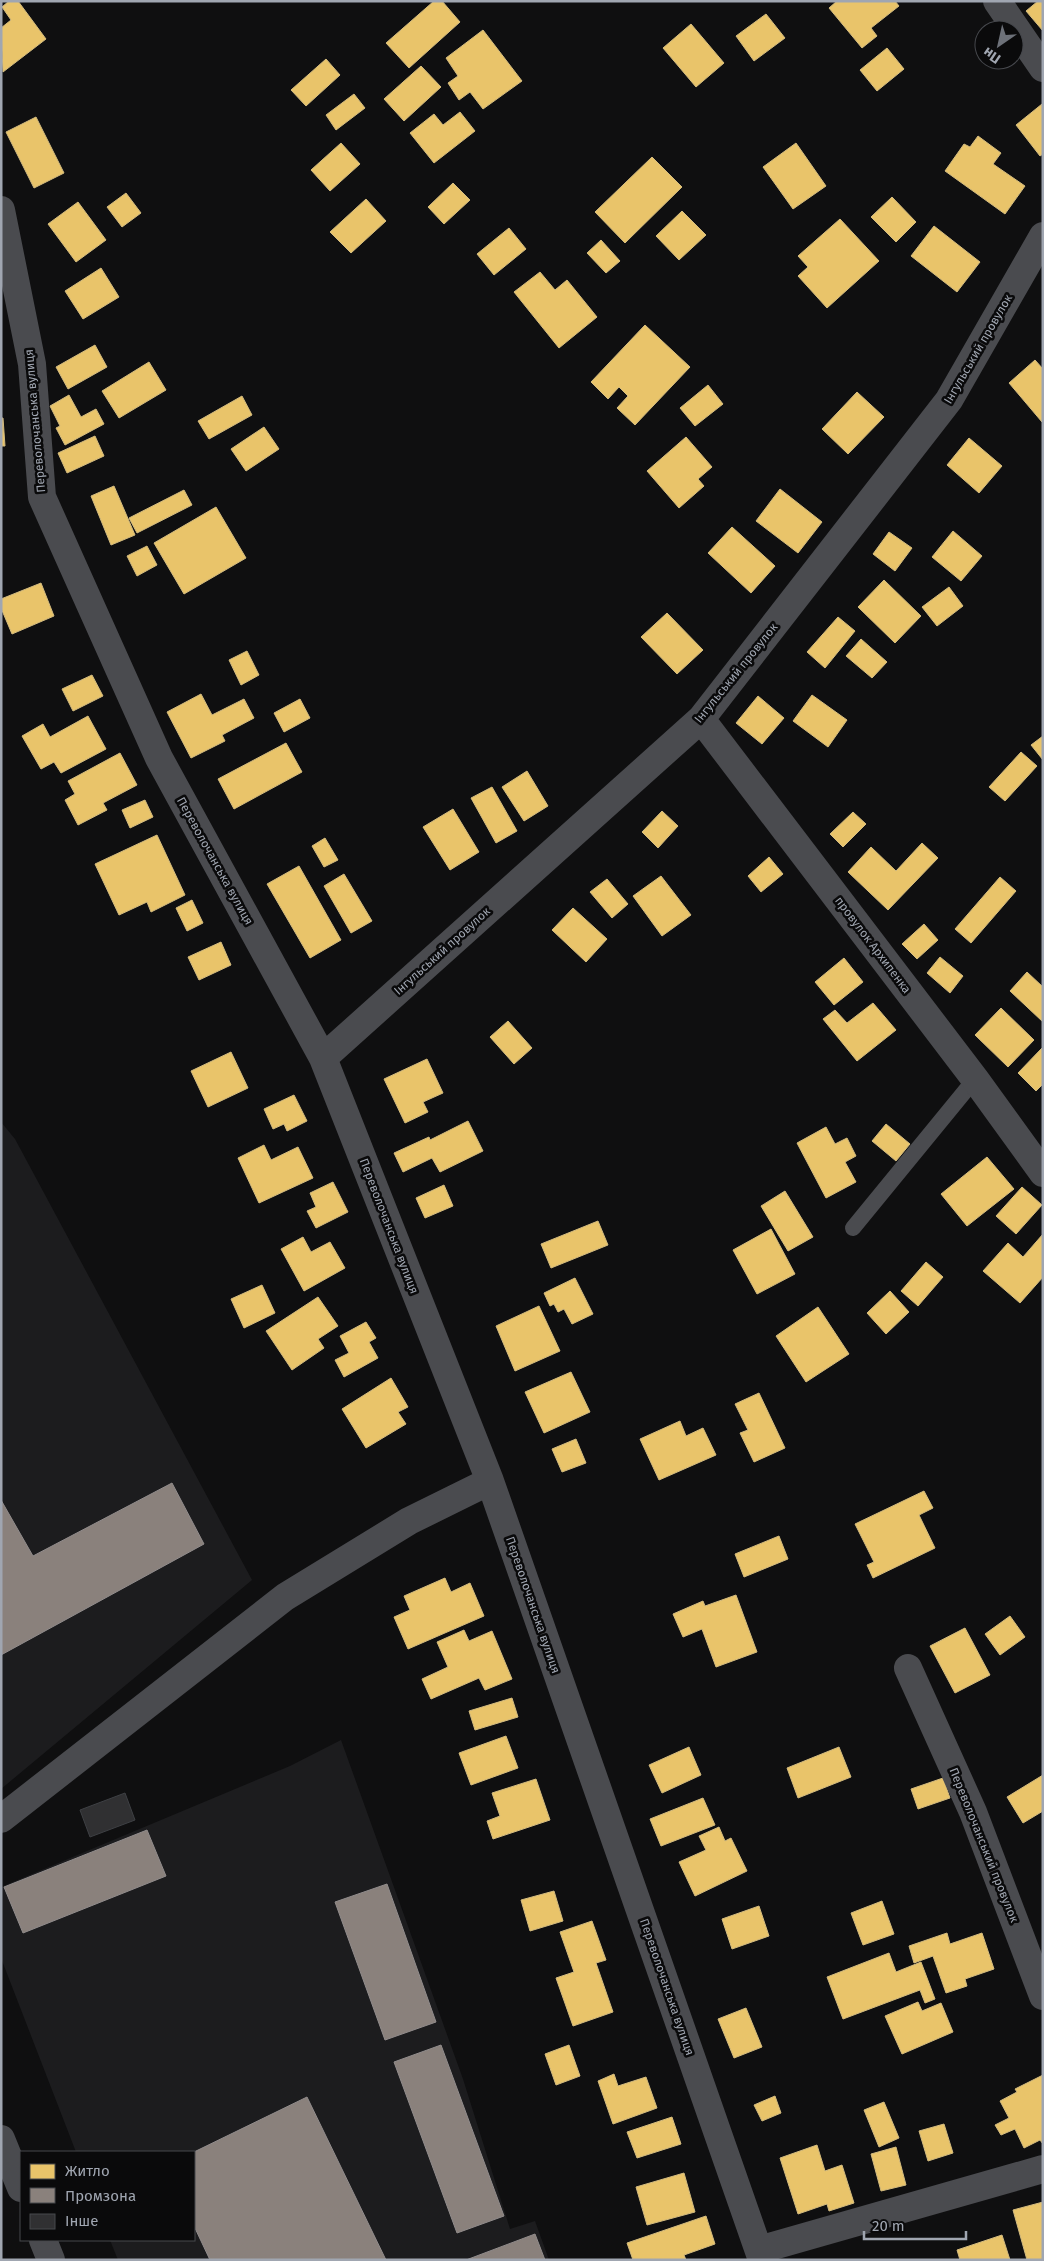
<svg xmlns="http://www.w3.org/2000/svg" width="1044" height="2261" font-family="'Fira Sans',sans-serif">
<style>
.built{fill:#1c1c1e}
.homes{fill:#e9c46a;stroke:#d3bb7f}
.industry{fill:#8a817c;stroke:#918c8c}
.building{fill:#303032;stroke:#3e4044}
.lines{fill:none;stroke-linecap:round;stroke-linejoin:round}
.lane{stroke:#4a4b4f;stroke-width:16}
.street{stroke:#4a4b4f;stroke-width:28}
.labels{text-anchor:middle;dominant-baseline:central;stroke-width:5;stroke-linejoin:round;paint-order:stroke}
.street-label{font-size:12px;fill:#a0a6b1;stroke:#0a0a0b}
</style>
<rect width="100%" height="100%" fill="#0f0f10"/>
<path class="built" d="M 1,1122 L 15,1139 L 252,1580 L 1,1789 Z
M 341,1740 L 463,2079 L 510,2229 L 535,2221 L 549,2260 L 118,2260 L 110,2240 L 194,2240 L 194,2152 L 76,2152 L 1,1958 L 1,1887 L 290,1766 Z"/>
<path class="homes" d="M 9,1 L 18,1 L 46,39 L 3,72 L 1,28 L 11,20 L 2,7 Z
M 434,1 L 442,1 L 460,22 L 409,68 L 386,43 Z
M 837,1 L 895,1 L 899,6 L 871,28 L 877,36 L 862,48 L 829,8 Z
M 1038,1 L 1043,1 L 1043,31 L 1026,11 Z
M 766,14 L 785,38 L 754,61 L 736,36 Z
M 691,24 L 724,63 L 696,87 L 663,48 Z
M 483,30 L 522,81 L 483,109 L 470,92 L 459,100 L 448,83 L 458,76 L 446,58 Z
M 887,48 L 904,69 L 877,91 L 860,70 Z
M 326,59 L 340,75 L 306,106 L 291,90 Z
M 421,66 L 441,87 L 404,121 L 384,99 Z
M 354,94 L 365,108 L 336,130 L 326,115 Z
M 1042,104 L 1043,154 L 1040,156 L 1016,125 Z
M 460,112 L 475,131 L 434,163 L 410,133 L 434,114 L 443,125 Z
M 36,117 L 64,173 L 34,188 L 6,132 Z
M 978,136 L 1001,153 L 993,164 L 1025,186 L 1005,214 L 945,171 L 964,144 L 970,147 Z
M 341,143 L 360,164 L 330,191 L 311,170 Z
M 796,143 L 826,186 L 793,209 L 763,167 Z
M 652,157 L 682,187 L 625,243 L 595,212 Z
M 453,183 L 470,200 L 444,224 L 428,207 Z
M 126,193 L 141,213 L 122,227 L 107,207 Z
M 892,197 L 916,222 L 896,242 L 871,217 Z
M 366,199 L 386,221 L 351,253 L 330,232 Z
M 78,202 L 106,240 L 76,262 L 48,224 Z
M 682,211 L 706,235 L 679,260 L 656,236 Z
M 840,219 L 879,261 L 827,308 L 798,276 L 808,267 L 798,256 Z
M 934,226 L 980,262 L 957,292 L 911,256 Z
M 509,228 L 526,249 L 494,275 L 477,254 Z
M 601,240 L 620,261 L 606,273 L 587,253 Z
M 101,268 L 119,297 L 83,319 L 65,291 Z
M 540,272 L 555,290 L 567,280 L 597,317 L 559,348 L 514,292 Z
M 645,325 L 690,367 L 635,425 L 617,408 L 628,396 L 619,387 L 608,399 L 591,382 Z
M 95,345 L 107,367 L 68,389 L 56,367 Z
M 1035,360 L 1043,369 L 1042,422 L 1009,383 Z
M 149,362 L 166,390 L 119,418 L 102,391 Z
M 708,385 L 723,404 L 695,426 L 680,408 Z
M 857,392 L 884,417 L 848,454 L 822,429 Z
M 69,395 L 81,417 L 96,409 L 104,424 L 65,445 L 56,428 L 60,426 L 50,406 Z
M 242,396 L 252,415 L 209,439 L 198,421 Z
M 1,418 L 3,418 L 5,446 L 1,446 Z
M 264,427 L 279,449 L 246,471 L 231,449 Z
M 95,436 L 104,456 L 67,473 L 58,453 Z
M 686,437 L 712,467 L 698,479 L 704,486 L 679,508 L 647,471 Z
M 969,438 L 1002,466 L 979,493 L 947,465 Z
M 114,486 L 135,535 L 111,545 L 91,496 Z
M 780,489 L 822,522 L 798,553 L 756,521 Z
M 184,490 L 192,505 L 137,533 L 129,518 Z
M 216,507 L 246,558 L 184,594 L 154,543 Z
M 732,527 L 775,566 L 751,593 L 708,553 Z
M 953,531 L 982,556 L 961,581 L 932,557 Z
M 889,532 L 912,548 L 895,571 L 873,554 Z
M 147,546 L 157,565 L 137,576 L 127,556 Z
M 884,580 L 921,616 L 895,643 L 858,607 Z
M 41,583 L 54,616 L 12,634 L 1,608 L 1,599 Z
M 949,587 L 963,606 L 937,626 L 922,607 Z
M 667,613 L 703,650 L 677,674 L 641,637 Z
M 838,617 L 855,631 L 825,668 L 807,652 Z
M 861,639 L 887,662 L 872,678 L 846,656 Z
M 247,651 L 259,675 L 241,685 L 229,660 Z
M 92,675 L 103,696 L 73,711 L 62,689 Z
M 201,694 L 212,715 L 244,699 L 254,718 L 222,735 L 225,741 L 191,758 L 167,712 Z
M 812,695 L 847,720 L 828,747 L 793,721 Z
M 758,696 L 784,718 L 762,744 L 736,723 Z
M 300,699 L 310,718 L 284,732 L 274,713 Z
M 88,716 L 106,749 L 61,773 L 54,762 L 41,769 L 22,736 L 43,724 L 50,737 Z
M 1043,736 L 1043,760 L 1031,745 Z
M 286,743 L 302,772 L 234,809 L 218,779 Z
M 1021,752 L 1037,766 L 1005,801 L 989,787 Z
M 120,753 L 137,785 L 103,803 L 107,810 L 78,825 L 65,800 L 75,794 L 68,781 Z
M 527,771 L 548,806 L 524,821 L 502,787 Z
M 492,787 L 517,831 L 496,843 L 471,798 Z
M 145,800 L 153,817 L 130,828 L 122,810 Z
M 453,809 L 479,852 L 450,870 L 423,827 Z
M 662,811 L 678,826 L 658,848 L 642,832 Z
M 853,812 L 866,824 L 843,847 L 830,834 Z
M 157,835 L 185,895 L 151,912 L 147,902 L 119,915 L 95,864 Z
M 325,838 L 338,860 L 324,867 L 312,846 Z
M 922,843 L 938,858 L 888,910 L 848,872 L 871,847 L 896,871 Z
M 769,857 L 783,874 L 761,892 L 748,876 Z
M 299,866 L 341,940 L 310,958 L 267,884 Z
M 344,874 L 372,921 L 351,933 L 324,886 Z
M 661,876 L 691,915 L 662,936 L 633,896 Z
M 1000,877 L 1016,891 L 971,943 L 955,929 Z
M 607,879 L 628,904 L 612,918 L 590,892 Z
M 192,900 L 203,923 L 187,931 L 176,908 Z
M 573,908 L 607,939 L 586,962 L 552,930 Z
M 924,924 L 938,940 L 917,959 L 902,944 Z
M 221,942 L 231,965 L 199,980 L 188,957 Z
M 940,957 L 963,976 L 950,993 L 927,973 Z
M 844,958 L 863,982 L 834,1005 L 815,982 Z
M 1027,972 L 1043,987 L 1043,1022 L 1010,991 Z
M 873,1003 L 896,1030 L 857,1061 L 823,1019 L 835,1010 L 847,1023 Z
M 1001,1008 L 1034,1040 L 1008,1067 L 975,1035 Z
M 508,1021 L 532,1048 L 514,1064 L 490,1037 Z
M 1042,1048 L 1043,1084 L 1036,1091 L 1018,1073 Z
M 231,1052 L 248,1088 L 208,1107 L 191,1071 Z
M 427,1059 L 443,1093 L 423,1102 L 428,1112 L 405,1123 L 384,1079 Z
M 294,1095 L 307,1121 L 287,1131 L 284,1124 L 273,1129 L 264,1109 Z
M 468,1121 L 483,1151 L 440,1172 L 432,1158 L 403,1172 L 394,1153 L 429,1137 L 430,1140 Z
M 886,1124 L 910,1144 L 896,1161 L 872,1141 Z
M 826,1127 L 835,1144 L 847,1138 L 856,1156 L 845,1162 L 856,1182 L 826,1198 L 797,1143 Z
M 264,1145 L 271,1160 L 298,1147 L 313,1178 L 259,1203 L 238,1158 Z
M 987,1157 L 1014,1189 L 967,1226 L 941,1194 Z
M 333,1182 L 348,1212 L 316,1228 L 307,1211 L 316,1207 L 310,1193 Z
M 444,1185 L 453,1206 L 425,1218 L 416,1198 Z
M 1022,1187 L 1042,1205 L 1016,1234 L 996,1216 Z
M 785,1191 L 813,1237 L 788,1251 L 761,1206 Z
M 598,1221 L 608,1245 L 551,1268 L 541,1244 Z
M 771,1229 L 795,1274 L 757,1294 L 733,1250 Z
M 1043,1234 L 1043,1277 L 1020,1303 L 983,1271 L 1008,1243 L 1023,1257 Z
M 303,1237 L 311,1252 L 330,1242 L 345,1268 L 304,1291 L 281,1249 Z
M 926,1262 L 943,1277 L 918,1306 L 901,1291 Z
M 575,1278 L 593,1314 L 572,1324 L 564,1309 L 558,1312 L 554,1304 L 550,1306 L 544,1293 Z
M 262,1285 L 275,1313 L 244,1328 L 231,1299 Z
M 890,1291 L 909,1312 L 886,1334 L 867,1313 Z
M 318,1297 L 338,1326 L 318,1339 L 324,1348 L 292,1370 L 266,1331 Z
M 539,1306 L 560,1351 L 515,1371 L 496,1326 Z
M 818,1307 L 849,1354 L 806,1382 L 776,1336 Z
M 366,1322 L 376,1338 L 369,1342 L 378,1358 L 344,1377 L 335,1360 L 349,1353 L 340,1336 Z
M 571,1372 L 590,1412 L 544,1433 L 525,1392 Z
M 391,1378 L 408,1407 L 398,1412 L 406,1424 L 366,1448 L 342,1409 Z
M 759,1393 L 785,1448 L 754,1462 L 740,1433 L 748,1430 L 735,1404 Z
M 680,1421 L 686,1436 L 703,1428 L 716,1455 L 659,1480 L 640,1439 Z
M 576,1439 L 586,1463 L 562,1472 L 552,1449 Z
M 924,1491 L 933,1508 L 919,1515 L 935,1548 L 873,1578 L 867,1565 L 874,1562 L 855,1524 Z
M 779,1536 L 788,1559 L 744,1577 L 735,1554 Z
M 445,1578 L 451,1592 L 470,1583 L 484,1616 L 408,1649 L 394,1617 L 410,1610 L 404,1596 Z
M 736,1595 L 757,1652 L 716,1667 L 702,1629 L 683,1637 L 673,1614 L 703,1601 L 705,1606 Z
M 1010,1616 L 1025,1637 L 1000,1655 L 985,1634 Z
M 965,1628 L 990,1675 L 955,1693 L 930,1646 Z
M 464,1630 L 469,1641 L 492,1631 L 512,1679 L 485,1690 L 479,1678 L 431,1699 L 422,1679 L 448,1667 L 437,1642 Z
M 512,1698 L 518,1717 L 475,1730 L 469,1711 Z
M 506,1736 L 518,1768 L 471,1785 L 459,1753 Z
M 689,1747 L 701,1775 L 662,1793 L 649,1765 Z
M 839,1747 L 851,1777 L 798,1798 L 787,1768 Z
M 1043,1775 L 1043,1811 L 1023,1823 L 1007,1797 Z
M 943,1778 L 950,1798 L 918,1809 L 911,1789 Z
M 536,1779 L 550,1820 L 493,1839 L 487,1821 L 500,1816 L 492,1793 Z
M 703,1798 L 715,1825 L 661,1846 L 650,1819 Z
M 719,1827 L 725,1841 L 731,1838 L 747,1871 L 695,1896 L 679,1862 L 706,1850 L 699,1836 Z
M 554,1891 L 563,1921 L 530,1931 L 521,1900 Z
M 882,1901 L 894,1934 L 863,1945 L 851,1913 Z
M 759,1906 L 769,1936 L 732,1949 L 722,1919 Z
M 592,1921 L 606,1960 L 596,1963 L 613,2012 L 573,2026 L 556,1978 L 574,1972 L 560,1932 Z
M 947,1933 L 950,1944 L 982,1933 L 994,1969 L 965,1979 L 967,1986 L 946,1993 L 933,1956 L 914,1963 L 909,1946 Z
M 889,1953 L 896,1972 L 921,1962 L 935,1999 L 925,2003 L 920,1990 L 843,2019 L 827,1977 Z
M 918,2002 L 922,2011 L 941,2003 L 953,2032 L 902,2054 L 885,2016 Z
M 746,2008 L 762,2047 L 734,2058 L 718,2019 Z
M 569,2045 L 580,2076 L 556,2085 L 545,2054 Z
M 614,2074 L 618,2086 L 646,2077 L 657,2108 L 613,2124 L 598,2081 Z
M 1043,2075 L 1043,2144 L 1040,2140 L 1024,2148 L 1015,2129 L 1001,2135 L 995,2125 L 1009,2118 L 1000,2101 L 1017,2092 L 1015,2089 Z
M 775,2096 L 781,2113 L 762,2121 L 754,2105 Z
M 884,2102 L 899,2138 L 879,2147 L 864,2110 Z
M 672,2117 L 681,2144 L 637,2158 L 627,2132 Z
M 944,2124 L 953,2153 L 928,2161 L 919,2131 Z
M 817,2145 L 825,2171 L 842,2165 L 854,2203 L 829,2211 L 827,2204 L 798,2214 L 780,2158 Z
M 896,2147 L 906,2185 L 881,2191 L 871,2154 Z
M 684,2173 L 695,2212 L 647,2225 L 636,2187 Z
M 1043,2202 L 1043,2260 L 1027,2260 L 1013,2210 Z
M 706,2216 L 715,2244 L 684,2255 L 686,2260 L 633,2260 L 627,2243 Z
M 1002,2235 L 1010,2260 L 960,2260 L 957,2250 Z"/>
<path class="industry" d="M 172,1483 L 204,1544 L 1,1655 L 1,1500 L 33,1556 Z
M 147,1830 L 166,1876 L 23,1933 L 4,1887 Z
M 387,1884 L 436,2022 L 385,2040 L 335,1902 Z
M 441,2045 L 504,2216 L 457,2233 L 394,2062 Z
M 307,2097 L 386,2260 L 210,2260 L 194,2226 L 194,2152 Z
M 535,2234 L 545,2260 L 466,2260 Z"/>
<path class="building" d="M 125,1793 L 135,1820 L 90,1837 L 80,1810 Z"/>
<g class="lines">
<path class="lane" d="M 853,1228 L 975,1079"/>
<path class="street" d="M 997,1 L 1043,68
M 1,210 L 32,364 L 42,497 L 159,758 L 323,1058 L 490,1481 L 762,2260
M 701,719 L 975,1079 L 1043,1173
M 323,1058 L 701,719 L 949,400 L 1043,236
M 908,1668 L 973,1812 L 1043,1996
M 1,1819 L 285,1597 L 409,1521 L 490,1481
M 1,2139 L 21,2188
M 43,2240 L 51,2260
M 759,2250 L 1043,2169"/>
</g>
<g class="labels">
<g class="street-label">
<text transform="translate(978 349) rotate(-60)">Інгульський провулок</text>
<text transform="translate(35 421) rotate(-95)">Переволочанська вулиця</text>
<text transform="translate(736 673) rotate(-51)">Інгульський провулок</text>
<text transform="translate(215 861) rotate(61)">Переволочанська вулиця</text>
<text transform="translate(873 945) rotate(53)">провулок Архипенка</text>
<text transform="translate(442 951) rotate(-42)">Інгульський провулок</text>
<text transform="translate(389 1226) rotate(69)">Переволочанська вулиця</text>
<text transform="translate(533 1605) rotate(71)">Переволочанська вулиця</text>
<text transform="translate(984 1845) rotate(68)">Переволочанський провулок</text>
<text transform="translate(667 1987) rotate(71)">Переволочанська вулиця</text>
</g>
</g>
<rect width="1044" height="2261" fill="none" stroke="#a0a6b1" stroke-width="5"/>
<rect x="20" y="2151" width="175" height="90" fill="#0a0a0b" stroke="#46484d"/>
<rect x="30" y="2164" width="25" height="15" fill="#e9c46a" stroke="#46484d"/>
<text x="65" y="2176" font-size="15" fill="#a0a6b1">Житло</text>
<rect x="30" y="2188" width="25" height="15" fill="#8a817c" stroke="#46484d"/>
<text x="65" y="2201" font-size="15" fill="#a0a6b1">Промзона</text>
<rect x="30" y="2214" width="25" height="15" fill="#303032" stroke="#46484d"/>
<text x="65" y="2226" font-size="15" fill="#a0a6b1">Інше</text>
<g transform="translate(999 45) rotate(214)"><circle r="24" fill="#0a0a0b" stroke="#46484d"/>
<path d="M0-4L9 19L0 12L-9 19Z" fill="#6d7179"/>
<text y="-8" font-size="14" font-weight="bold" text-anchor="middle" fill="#a0a6b1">Пн</text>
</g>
<path d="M864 2231v8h102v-8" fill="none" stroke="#a0a6b1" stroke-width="2.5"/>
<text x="872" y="2231" font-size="15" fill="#a0a6b1" stroke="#0a0a0b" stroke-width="4" paint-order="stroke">20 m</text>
</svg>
